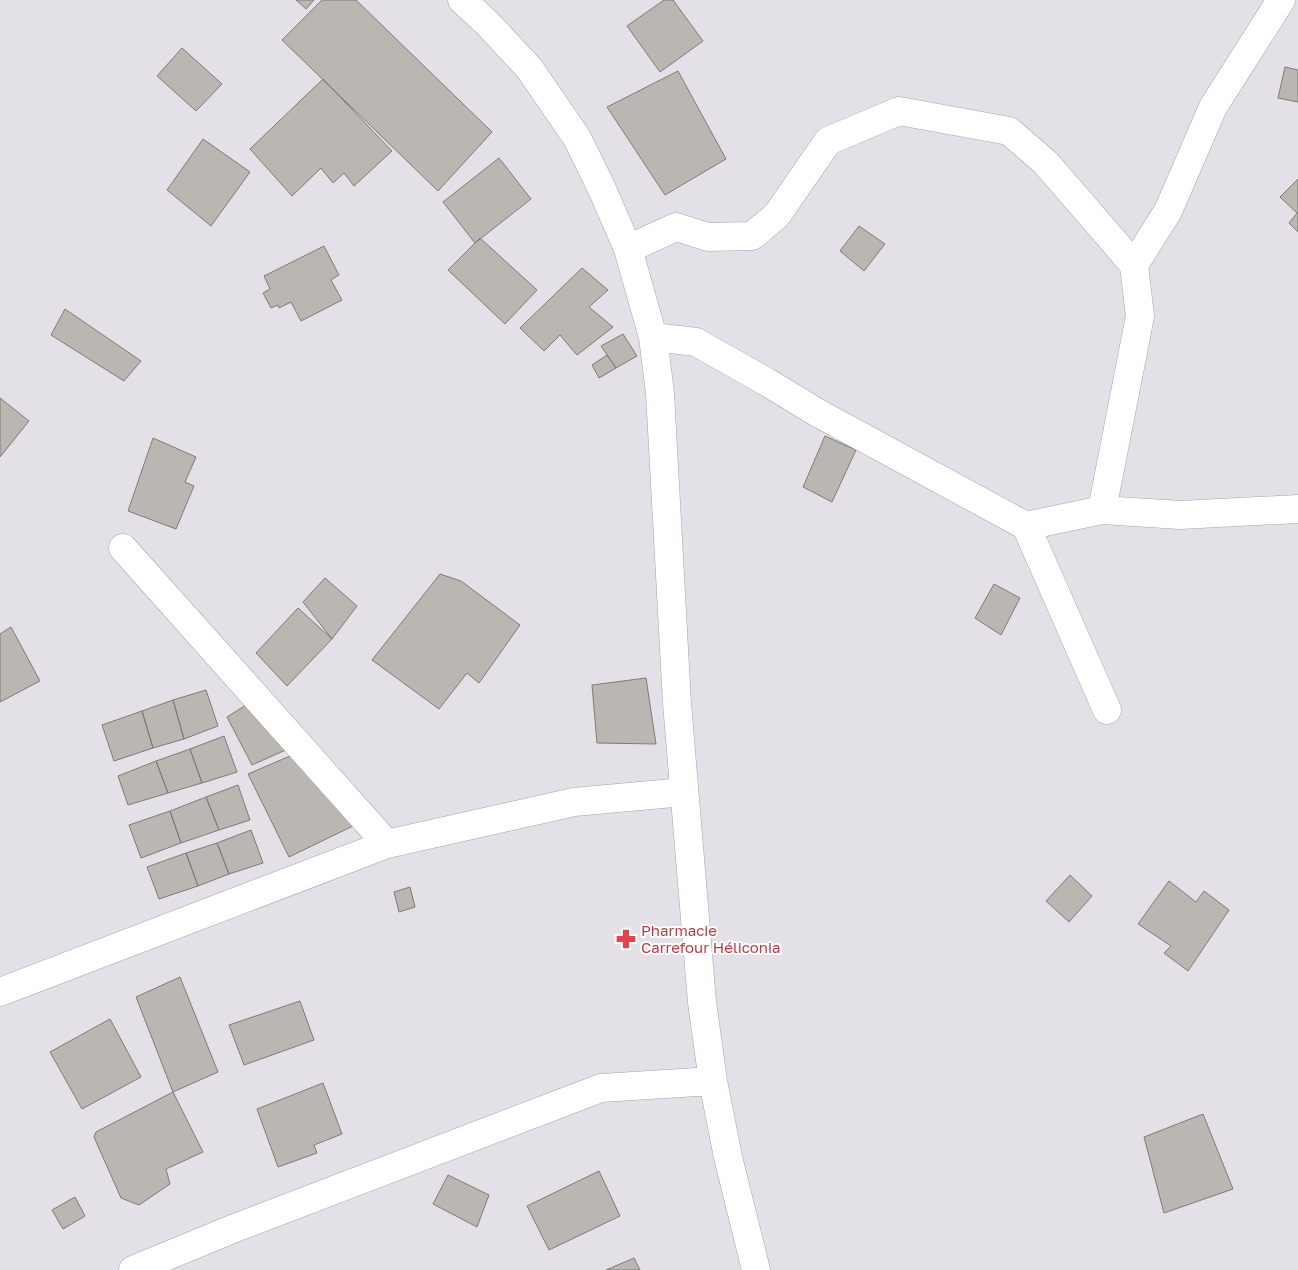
<svg xmlns="http://www.w3.org/2000/svg" width="1298" height="1270" font-family="'Golos Text',sans-serif">
<style>
.building{fill:#bcb6b2;stroke:#807a77}
.lines{fill:none;stroke-linecap:round;stroke-linejoin:round}
.minor-casing{stroke:#a5a3a9;stroke-width:29}
.minor{stroke:#fff;stroke-width:28}
.labels{text-anchor:middle;dominant-baseline:central;stroke-width:4;stroke-linejoin:round;paint-order:stroke}
.health-label{font-size:15px;fill:#be3a42;stroke:#fff;text-anchor:start}
</style>
<rect width="100%" height="100%" fill="#e3e1e7"/>
<path class="building" d="M 296,0 L 314,0 L 306,9 Z
M 322,0 L 356,0 L 492,132 L 438,191 L 282,40 Z
M 664,0 L 673,0 L 703,41 L 660,72 L 627,26 Z
M 182,48 L 222,84 L 196,111 L 157,76 Z
M 1285,67 L 1298,70 L 1298,102 L 1278,98 Z
M 678,71 L 726,159 L 665,195 L 607,107 Z
M 323,79 L 392,151 L 354,186 L 344,173 L 333,183 L 321,168 L 292,196 L 250,149 Z
M 203,139 L 250,172 L 211,226 L 167,190 Z
M 499,158 L 531,199 L 475,243 L 443,202 Z
M 1298,179 L 1298,232 L 1289,223 L 1297,213 L 1280,197 Z
M 859,226 L 885,244 L 864,271 L 840,251 Z
M 480,238 L 537,290 L 505,324 L 448,270 Z
M 324,246 L 339,275 L 331,280 L 342,300 L 301,321 L 291,302 L 279,308 L 278,305 L 271,308 L 263,293 L 270,289 L 264,276 Z
M 582,268 L 608,290 L 589,307 L 613,327 L 577,355 L 560,335 L 544,351 L 520,328 Z
M 65,309 L 141,361 L 124,381 L 51,335 Z
M 623,334 L 637,356 L 616,368 L 601,346 Z
M 607,355 L 616,368 L 599,378 L 592,365 Z
M 0,398 L 29,421 L 0,457 Z
M 825,436 L 856,450 L 832,502 L 803,487 Z
M 153,438 L 196,457 L 185,482 L 194,486 L 176,529 L 128,511 Z
M 440,574 L 461,581 L 520,625 L 479,683 L 467,673 L 439,709 L 372,660 Z
M 325,578 L 357,606 L 332,639 L 303,602 Z
M 994,584 L 1020,598 L 1001,635 L 975,618 Z
M 298,608 L 332,639 L 287,686 L 256,653 Z
M 11,627 L 40,681 L 0,702 L 0,634 Z
M 646,678 L 656,744 L 597,743 L 592,685 Z
M 206,690 L 218,726 L 184,739 L 173,700 Z
M 173,700 L 184,739 L 153,748 L 142,711 Z
M 246,705 L 288,749 L 252,765 L 227,717 Z
M 142,711 L 153,748 L 114,761 L 102,725 Z
M 224,736 L 237,772 L 202,783 L 190,749 Z
M 190,749 L 202,783 L 168,793 L 156,761 Z
M 297,753 L 353,826 L 289,857 L 248,774 Z
M 156,761 L 168,793 L 128,805 L 118,776 Z
M 238,785 L 250,820 L 219,830 L 206,797 Z
M 206,797 L 219,830 L 181,843 L 170,811 Z
M 170,811 L 181,843 L 141,858 L 129,825 Z
M 251,830 L 263,863 L 229,874 L 217,843 Z
M 217,843 L 229,874 L 198,886 L 186,853 Z
M 186,853 L 198,886 L 159,899 L 147,867 Z
M 1070,875 L 1092,896 L 1069,922 L 1046,901 Z
M 1169,881 L 1196,902 L 1204,891 L 1229,910 L 1188,971 L 1164,953 L 1171,946 L 1138,924 Z
M 410,887 L 415,907 L 399,912 L 394,892 Z
M 180,977 L 218,1072 L 173,1092 L 136,997 Z
M 300,1001 L 314,1040 L 244,1065 L 229,1025 Z
M 110,1019 L 141,1077 L 82,1109 L 50,1052 Z
M 323,1083 L 342,1134 L 314,1145 L 317,1153 L 278,1167 L 257,1109 Z
M 173,1092 L 203,1152 L 166,1169 L 170,1184 L 139,1205 L 121,1198 L 94,1137 L 96,1132 Z
M 1203,1114 L 1233,1189 L 1164,1213 L 1144,1137 Z
M 599,1171 L 620,1216 L 549,1250 L 527,1206 Z
M 448,1175 L 489,1195 L 477,1227 L 433,1204 Z
M 75,1197 L 85,1216 L 63,1229 L 52,1210 Z
M 634,1258 L 640,1270 L 606,1270 Z"/>
<g class="lines">
<defs>
<path id="minor" d="M 462,0 L 487,23 L 529,68 L 577,138 L 602,189 L 628,249 L 653,337 L 660,393 L 677,703 L 702,1002 L 713,1081 L 728,1157 L 756,1270
M 628,249 L 676,227 L 708,237 L 752,236 L 777,215 L 828,141 L 899,111 L 1009,131 L 1046,163 L 1134,265
M 653,337 L 696,342 L 765,381 L 818,413 L 1026,526 L 1107,710
M 1102,510 L 1140,316 L 1134,265 L 1168,211 L 1213,107 L 1281,0
M 1026,526 L 1102,510 L 1180,515 L 1298,509
M 123,548 L 387,844
M 0,992 L 387,844 L 574,802 L 684,792
M 133,1270 L 235,1228 L 601,1088 L 713,1081"/>
</defs>
<use href="#minor" class="minor-casing"/>
<use href="#minor" class="minor"/>
</g>
<defs>
<symbol id="pharmacy-bare" viewBox="-9 -9 18 18"><path d="M-2-6h4v4h4v4h-4v4h-4v-4h-4v-4h4Z" fill="#e0444e" stroke="#fff" stroke-width="2.5" paint-order="stroke"/></symbol>
</defs>
<g fill-rule="evenodd">
<use href="#pharmacy-bare" x="612" y="925" width="28" height="28"/>
</g>
<g class="labels">
<g class="health-label">
<text x="641" y="930">Pharmacie<tspan x="641" dy="17">Carrefour Héliconia</tspan></text>
</g>
</g>
</svg>
